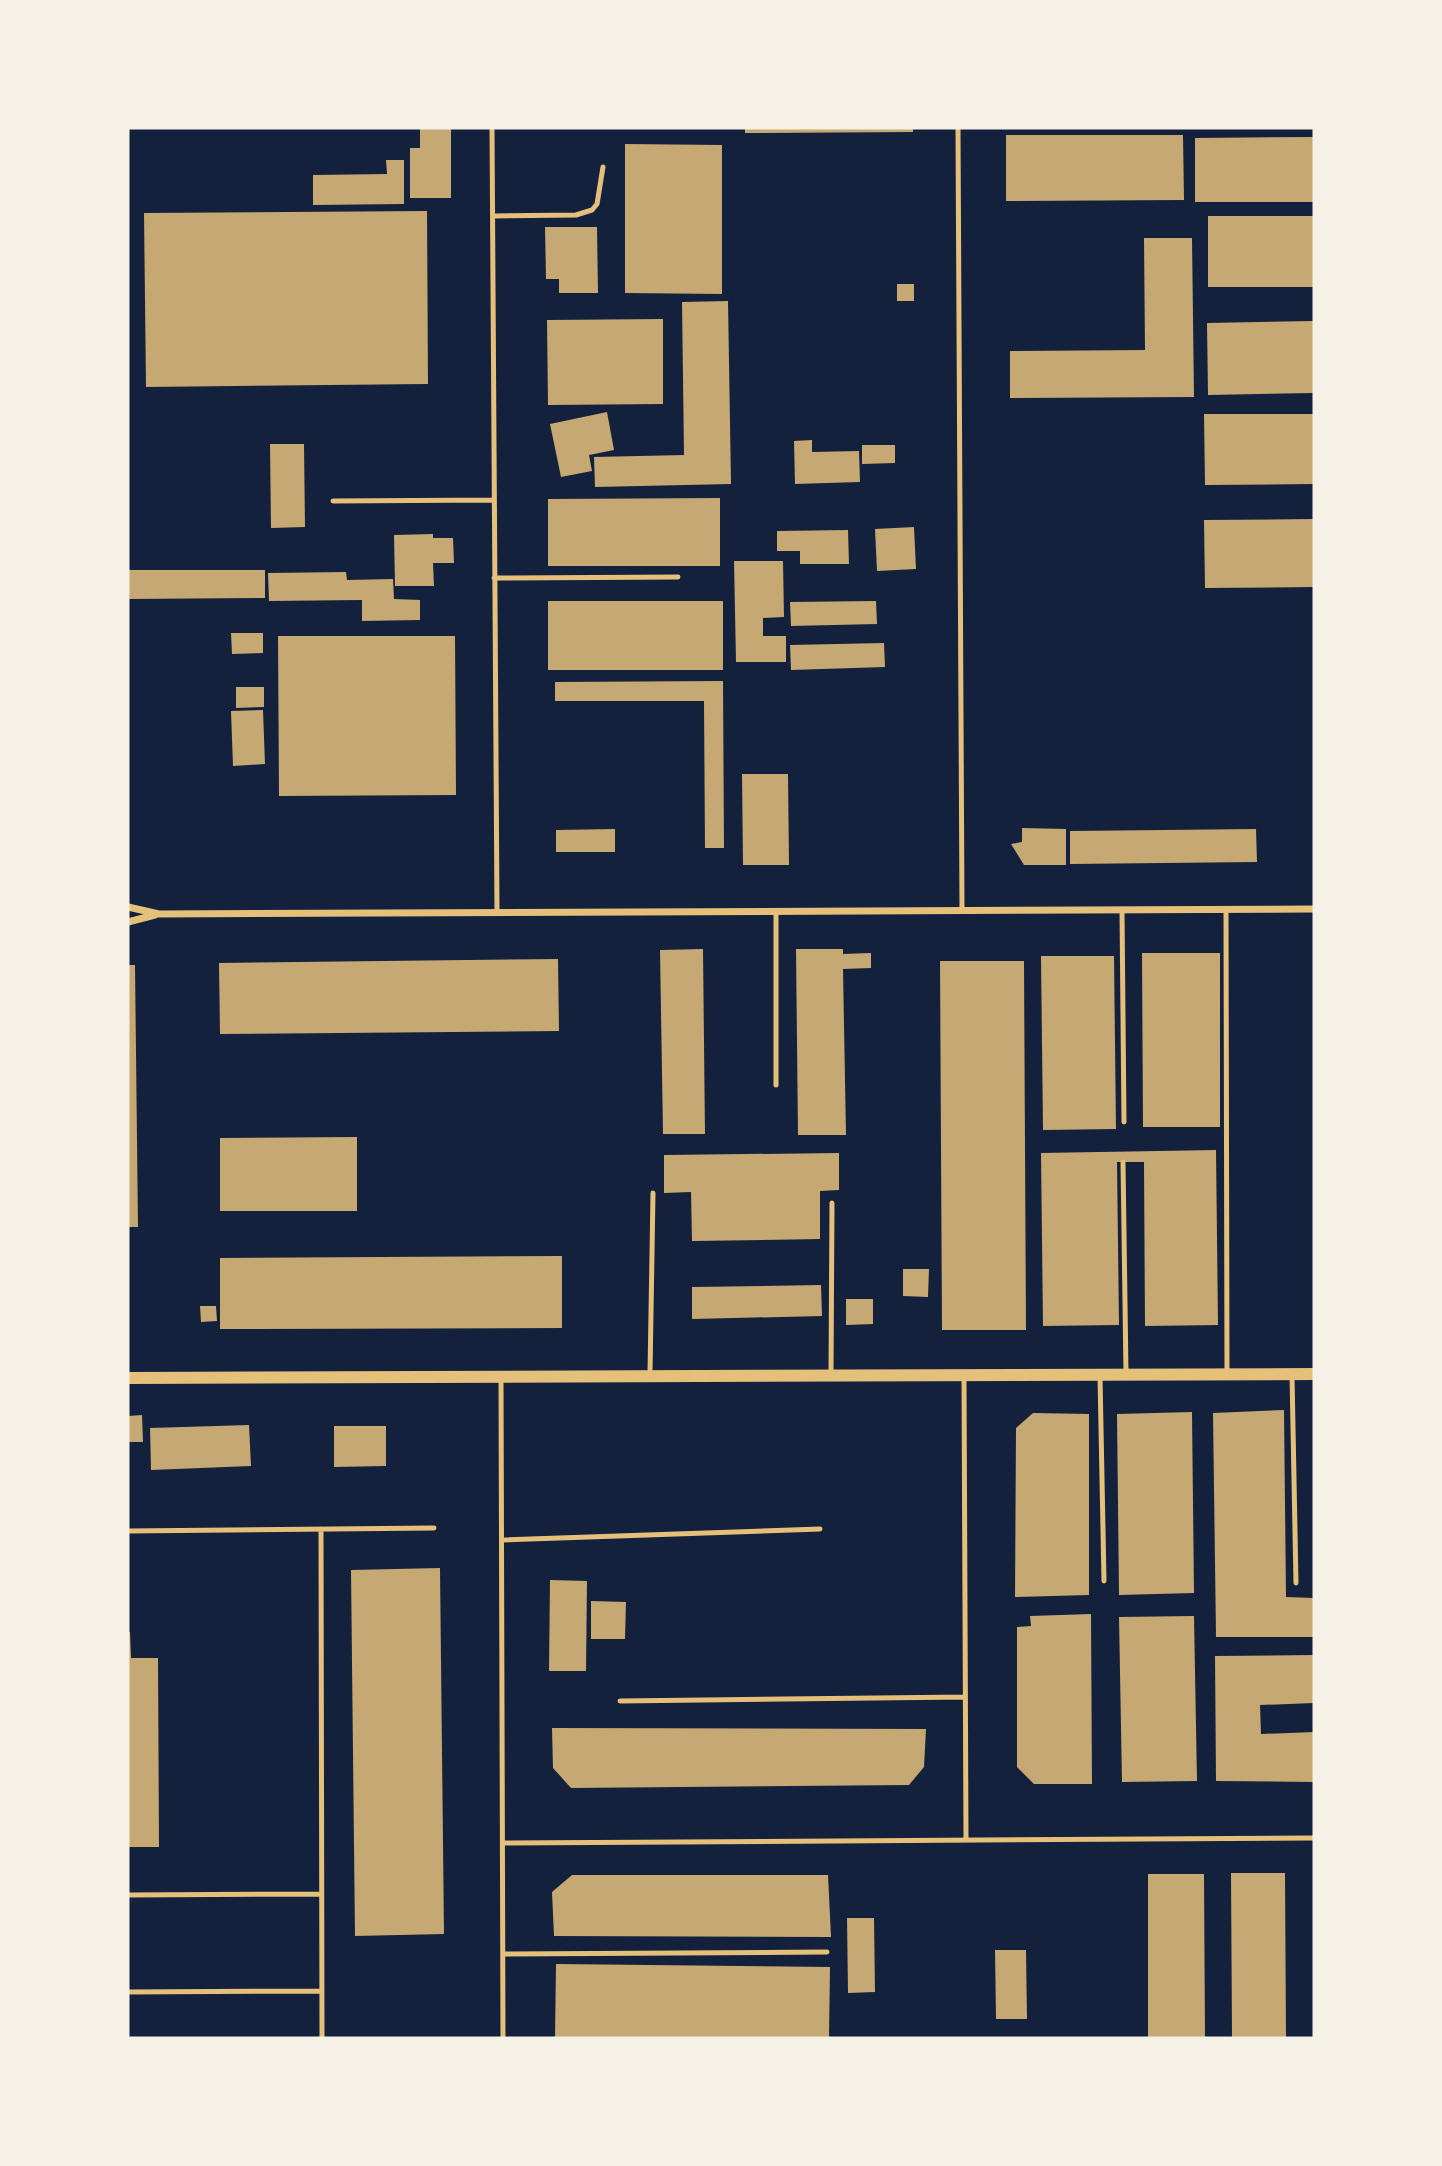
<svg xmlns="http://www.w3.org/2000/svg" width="1442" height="2166" font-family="'DM Sans',sans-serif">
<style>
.building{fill:#c6a872}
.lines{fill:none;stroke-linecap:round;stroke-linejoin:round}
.service{stroke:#e5c07b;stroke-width:5}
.minor{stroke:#e5c07b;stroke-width:7}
.tertiary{stroke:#e5c07b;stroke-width:12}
</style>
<rect width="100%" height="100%" fill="#14213d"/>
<path class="building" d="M 420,128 L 451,128 L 451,198 L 410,198 L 410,148 L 420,148 Z
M 745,128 L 913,128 L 913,132 L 745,133 Z
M 1006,135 L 1183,135 L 1184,200 L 1006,201 Z
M 1314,137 L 1314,202 L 1195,202 L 1195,138 Z
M 625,144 L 722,145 L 722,294 L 625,293 Z
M 386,160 L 404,160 L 404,204 L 313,205 L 313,175 L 387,174 Z
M 427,211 L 428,384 L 146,387 L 144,213 Z
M 1208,216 L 1314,216 L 1314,287 L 1208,287 Z
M 545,227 L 597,227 L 598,293 L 559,293 L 559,279 L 546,279 Z
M 1144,238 L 1192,238 L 1194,397 L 1010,398 L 1010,351 L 1145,350 Z
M 897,284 L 914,284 L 914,301 L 897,301 Z
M 728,301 L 731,484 L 595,487 L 594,457 L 684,455 L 682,302 Z
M 663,319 L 663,404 L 548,405 L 547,320 Z
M 1314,321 L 1314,393 L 1208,395 L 1207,323 Z
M 607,412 L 614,450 L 589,455 L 592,471 L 561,477 L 550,424 Z
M 1204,414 L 1314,414 L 1314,484 L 1205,485 Z
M 812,440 L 812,452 L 859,451 L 860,482 L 795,484 L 794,441 Z
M 270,444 L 304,444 L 305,527 L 271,528 Z
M 862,445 L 895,445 L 895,463 L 862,464 Z
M 720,498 L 720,566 L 548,566 L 548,499 Z
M 1314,519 L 1314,587 L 1205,588 L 1204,520 Z
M 914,527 L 916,569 L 877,571 L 875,529 Z
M 848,530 L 849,564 L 800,564 L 800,551 L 777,551 L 777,531 Z
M 433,534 L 433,538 L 453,538 L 454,563 L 433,563 L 434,586 L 395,586 L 394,535 Z
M 734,561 L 783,561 L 784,617 L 763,618 L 763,636 L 786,636 L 786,662 L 736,662 Z
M 128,570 L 265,570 L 265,598 L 128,599 Z
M 346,572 L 347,580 L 393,579 L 394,599 L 420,600 L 420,620 L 362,621 L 362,600 L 269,601 L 268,573 Z
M 548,601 L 723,601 L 723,670 L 548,670 Z
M 876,601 L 877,624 L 791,626 L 790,602 Z
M 231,633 L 263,633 L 263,653 L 232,654 Z
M 278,636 L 455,636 L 456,795 L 279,796 Z
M 884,643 L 885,667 L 791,670 L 790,645 Z
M 723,681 L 724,848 L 705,848 L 704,701 L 555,701 L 555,682 Z
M 236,687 L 264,687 L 264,707 L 236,708 Z
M 263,710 L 265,764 L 233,766 L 231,711 Z
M 742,774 L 788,774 L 789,865 L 743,865 Z
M 1022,828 L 1066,829 L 1066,865 L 1024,865 L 1011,844 L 1022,842 Z
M 615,829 L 615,852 L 556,852 L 556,830 Z
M 1256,829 L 1257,862 L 1070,864 L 1070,831 Z
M 703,949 L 705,1134 L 663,1134 L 660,950 Z
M 796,949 L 843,949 L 843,954 L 871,953 L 871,968 L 843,969 L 846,1135 L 798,1135 Z
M 1142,953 L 1220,953 L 1220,1127 L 1143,1127 Z
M 1041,956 L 1114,956 L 1116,1129 L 1043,1130 Z
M 558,959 L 559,1031 L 220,1034 L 219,963 Z
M 940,961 L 1024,961 L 1026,1330 L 942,1330 Z
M 128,965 L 135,965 L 138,1227 L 128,1227 Z
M 357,1137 L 357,1211 L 220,1211 L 220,1138 Z
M 1216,1150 L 1218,1325 L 1145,1326 L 1144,1162 L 1117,1162 L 1119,1325 L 1043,1326 L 1041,1153 Z
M 839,1153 L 839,1190 L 820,1191 L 820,1239 L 692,1241 L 691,1192 L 664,1193 L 664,1155 Z
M 562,1256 L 562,1328 L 220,1329 L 220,1258 Z
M 903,1269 L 929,1269 L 928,1297 L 903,1296 Z
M 821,1285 L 822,1316 L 692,1319 L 692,1287 Z
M 846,1299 L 873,1299 L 873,1324 L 846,1325 Z
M 200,1306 L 216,1306 L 217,1321 L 201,1322 Z
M 1284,1410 L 1286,1597 L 1314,1598 L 1314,1637 L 1216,1637 L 1213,1413 Z
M 1192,1412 L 1194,1593 L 1119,1595 L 1117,1414 Z
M 1033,1413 L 1089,1414 L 1089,1595 L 1015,1597 L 1016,1428 Z
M 142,1415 L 143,1442 L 128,1442 L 128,1416 Z
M 249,1425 L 251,1466 L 151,1470 L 150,1428 Z
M 334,1426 L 386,1426 L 386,1466 L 334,1467 Z
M 440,1568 L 444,1934 L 355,1936 L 351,1570 Z
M 550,1580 L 587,1581 L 586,1671 L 549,1671 Z
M 591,1601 L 626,1602 L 625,1639 L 591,1639 Z
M 1091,1614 L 1092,1784 L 1034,1784 L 1017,1767 L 1017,1627 L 1031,1626 L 1030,1616 Z
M 1194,1616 L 1197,1781 L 1122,1782 L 1119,1617 Z
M 128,1632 L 130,1632 L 131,1658 L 158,1658 L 159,1847 L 128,1847 Z
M 1314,1655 L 1314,1703 L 1260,1705 L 1261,1734 L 1314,1732 L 1314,1782 L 1216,1781 L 1215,1656 Z
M 552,1728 L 926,1729 L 924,1767 L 909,1785 L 571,1788 L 553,1768 Z
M 1231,1873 L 1285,1873 L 1286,2038 L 1232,2038 Z
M 1148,1874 L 1204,1874 L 1205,2038 L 1148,2038 Z
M 572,1875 L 828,1875 L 831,1937 L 554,1936 L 552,1892 Z
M 847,1918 L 874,1918 L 875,1992 L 848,1993 Z
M 995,1950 L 1026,1950 L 1027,2019 L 996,2019 Z
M 556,1964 L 830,1967 L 829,2038 L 555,2038 Z"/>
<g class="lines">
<path class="service" d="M 492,128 L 497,912
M 958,128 L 962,910
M 493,216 L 576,215 L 592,210 L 597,204 L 603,167
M 333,501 L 493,500
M 494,578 L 678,577
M 1226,909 L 1227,1375
M 1122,910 L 1124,1122
M 776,911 L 776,1085
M 1123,1162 L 1126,1373
M 650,1374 L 653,1193
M 831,1374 L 832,1203
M 1292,1375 L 1296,1583
M 1100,1376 L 1104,1581
M 964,1377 L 966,1840
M 501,1378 L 503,2038
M 321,1529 L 322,2038
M 128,1531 L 434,1528
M 502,1540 L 820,1529
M 620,1701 L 965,1697
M 503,1843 L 1314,1838
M 128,1895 L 321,1894
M 503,1954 L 827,1952
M 128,1992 L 321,1991"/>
<path class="minor" d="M 128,907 L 159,914 L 1314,909
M 128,922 L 155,915"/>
<path class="tertiary" d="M 128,1378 L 1314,1374"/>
</g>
<rect width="1442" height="2166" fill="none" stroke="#f6f1e7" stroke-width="259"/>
</svg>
